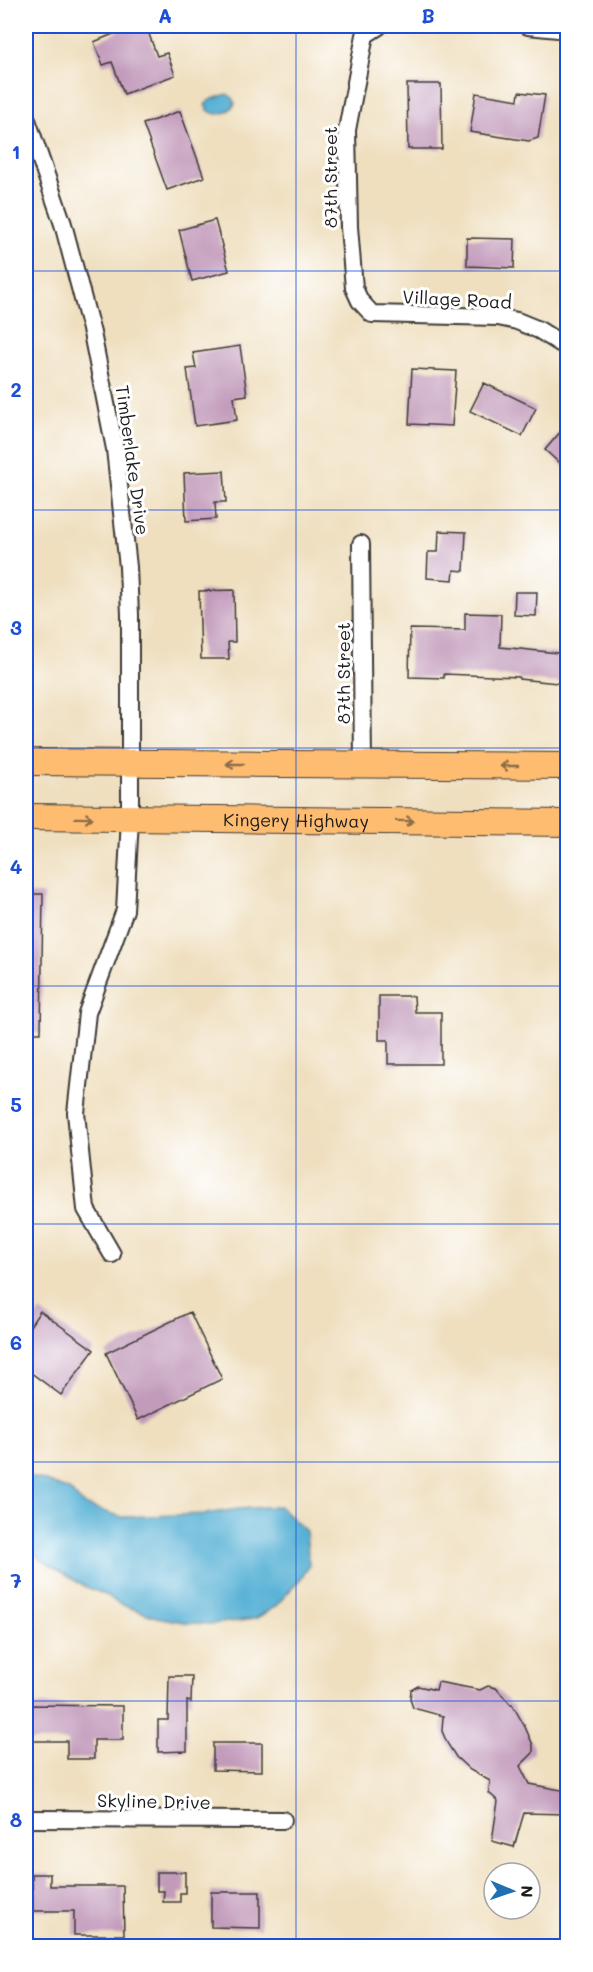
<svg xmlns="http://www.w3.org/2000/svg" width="593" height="1972" font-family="Mali,sans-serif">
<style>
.water{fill:#57b1d5;stroke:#3a6678;stroke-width:1.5}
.building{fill:#c29bbb}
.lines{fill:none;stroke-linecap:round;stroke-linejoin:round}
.minor-casing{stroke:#3c3934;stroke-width:20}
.primary-casing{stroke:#3c3934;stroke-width:28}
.minor{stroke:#fff;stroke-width:16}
.primary{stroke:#febc70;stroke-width:26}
.oneway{stroke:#8d6c46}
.grid{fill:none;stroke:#1d4ed8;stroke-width:1.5;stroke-opacity:0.55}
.labels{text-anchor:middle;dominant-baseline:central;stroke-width:6;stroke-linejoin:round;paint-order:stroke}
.street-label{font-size:18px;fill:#1c1c1c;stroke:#fff}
.neatline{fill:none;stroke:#1d4ed8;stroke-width:2}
.grid-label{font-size:20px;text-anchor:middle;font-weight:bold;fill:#1d4ed8}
</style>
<rect width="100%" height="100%" fill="#fff"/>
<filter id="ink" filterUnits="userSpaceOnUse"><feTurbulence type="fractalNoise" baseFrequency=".0167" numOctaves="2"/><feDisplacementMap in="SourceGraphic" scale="12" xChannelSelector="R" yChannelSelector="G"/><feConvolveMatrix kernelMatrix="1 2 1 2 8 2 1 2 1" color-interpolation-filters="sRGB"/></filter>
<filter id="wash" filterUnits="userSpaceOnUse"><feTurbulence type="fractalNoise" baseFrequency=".008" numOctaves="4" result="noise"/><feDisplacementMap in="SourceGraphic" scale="24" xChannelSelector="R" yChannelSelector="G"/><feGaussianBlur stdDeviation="1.35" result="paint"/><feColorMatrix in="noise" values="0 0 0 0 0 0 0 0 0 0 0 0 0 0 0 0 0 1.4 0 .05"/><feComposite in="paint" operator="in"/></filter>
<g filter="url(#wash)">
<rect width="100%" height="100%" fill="#efdfbf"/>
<path class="water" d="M 227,94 L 233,98 L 235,104 C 227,115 211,119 205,105 L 210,100 Z
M 26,1477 L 40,1479 L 69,1490 L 84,1505 L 122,1517 L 205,1514 L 239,1509 L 279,1506 L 306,1531 L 309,1566 L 302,1577 L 275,1607 L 255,1619 L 212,1624 L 189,1623 L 156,1617 L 117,1603 L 108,1596 L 84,1586 L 41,1560 L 28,1548 L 26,1548 Z"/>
<g id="blocks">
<path class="building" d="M 115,26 L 146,26 L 157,56 L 167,53 L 175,75 L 124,94 L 112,62 L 103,65 L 94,42 L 118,32 Z
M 407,84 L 441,84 L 442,149 L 408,149 Z
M 519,92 L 545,95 L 538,138 L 529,141 L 470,132 L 476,93 L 518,100 Z
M 180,111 L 204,177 L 167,190 L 143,124 Z
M 215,220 L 229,271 L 192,281 L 179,230 Z
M 467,238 L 515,239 L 514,268 L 467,266 Z
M 240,346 L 247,395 L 234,397 L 237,420 L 195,426 L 187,369 L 196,368 L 193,353 Z
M 412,369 L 456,371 L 452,426 L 409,424 Z
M 484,383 L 536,408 L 522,436 L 470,411 Z
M 567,424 L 567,470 L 545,450 Z
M 224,471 L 226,502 L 215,502 L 216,519 L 186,521 L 184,473 Z
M 439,531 L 466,532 L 464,571 L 454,570 L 453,580 L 427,578 L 428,552 L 438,552 Z
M 234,590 L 235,642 L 228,642 L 229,659 L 201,659 L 199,591 Z
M 515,592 L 537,592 L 536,616 L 514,615 Z
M 465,613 L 501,614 L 500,647 L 567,654 L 567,684 L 519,679 L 519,677 L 444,674 L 444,678 L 409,677 L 410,629 L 465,630 Z
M 26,894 L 43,894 L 41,1033 L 26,1033 Z
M 379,996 L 414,996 L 415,1012 L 441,1012 L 441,1064 L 388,1064 L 388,1040 L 379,1040 Z
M 40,1311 L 94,1350 L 61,1395 L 26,1369 L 26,1332 Z
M 190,1312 L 222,1379 L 138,1420 L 106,1353 Z
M 169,1676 L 192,1676 L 191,1702 L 187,1701 L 187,1751 L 158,1752 L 158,1720 L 168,1720 Z
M 438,1682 L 480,1690 L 488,1686 L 496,1688 L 511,1705 L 512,1704 L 525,1727 L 533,1745 L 533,1753 L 520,1766 L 529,1784 L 567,1791 L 567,1814 L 524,1813 L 514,1847 L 492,1841 L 498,1801 L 489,1793 L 490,1781 L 470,1770 L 456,1757 L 447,1743 L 442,1731 L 443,1716 L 413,1708 L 410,1699 L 411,1690 L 418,1686 L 436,1690 Z
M 26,1705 L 123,1706 L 123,1740 L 94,1740 L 94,1759 L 67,1759 L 67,1741 L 26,1741 Z
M 213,1743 L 262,1743 L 262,1771 L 213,1770 Z
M 157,1872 L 185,1872 L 185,1893 L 180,1893 L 180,1902 L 163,1902 L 164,1891 L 157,1891 Z
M 32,1874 L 50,1874 L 50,1886 L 123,1886 L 124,1935 L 74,1935 L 74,1911 L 33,1911 Z
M 211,1892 L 260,1892 L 260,1928 L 211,1927 Z"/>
</g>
</g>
<g filter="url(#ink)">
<use href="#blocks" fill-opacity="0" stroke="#3c3934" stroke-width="1.5"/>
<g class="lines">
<defs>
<path id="minor" d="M 379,26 L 365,35 L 347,130 L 349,227 L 354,288 L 360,301 L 372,314 L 498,317 L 517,321 L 539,330 L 568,348
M 528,26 L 568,30
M 26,117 L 63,224 L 92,333 L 115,449 L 128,567 L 130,615 L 130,819 L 125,910 L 87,1013 L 76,1113 L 86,1209 L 112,1254
M 361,544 L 363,765
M 26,1819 L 283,1820"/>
<g id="primary">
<path d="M 26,762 L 568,766"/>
<path id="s1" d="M 26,817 L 568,823"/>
</g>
</defs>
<use href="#minor" class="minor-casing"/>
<use href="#primary" class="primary-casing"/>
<use href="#minor" class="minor"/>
<use href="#primary" class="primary"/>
</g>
<defs><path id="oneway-shaft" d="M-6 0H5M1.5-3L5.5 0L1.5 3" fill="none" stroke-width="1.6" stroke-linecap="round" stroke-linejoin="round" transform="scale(1.5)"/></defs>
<g class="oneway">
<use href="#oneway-shaft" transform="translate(235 764) rotate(-180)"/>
<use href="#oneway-shaft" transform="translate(509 766) rotate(-180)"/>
<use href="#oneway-shaft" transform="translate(84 818) rotate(1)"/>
<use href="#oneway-shaft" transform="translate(405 821) rotate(1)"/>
</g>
</g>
<path class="grid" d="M 296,26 L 296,1946M 26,271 L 568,271M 26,510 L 568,510M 26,748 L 568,748M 26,986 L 568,986M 26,1224 L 568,1224M 26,1462 L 568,1462M 26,1701 L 568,1701"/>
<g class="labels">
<g class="street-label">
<text transform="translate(330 177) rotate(-90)">87th Street</text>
<text transform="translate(457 299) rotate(3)">Village Road</text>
<text transform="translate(133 460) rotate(82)">Timberlake Drive</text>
<text transform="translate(343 673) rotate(-90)">87th Street</text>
<text stroke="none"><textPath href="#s1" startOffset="270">Kingery Highway</textPath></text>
<text transform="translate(154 1801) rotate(1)">Skyline Drive</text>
</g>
</g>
<rect width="593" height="1972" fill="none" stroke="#fff" stroke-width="66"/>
<g transform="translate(512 1891) rotate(92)"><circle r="28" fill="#ffffff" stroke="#a4a4a4" stroke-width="1.5"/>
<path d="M0-4.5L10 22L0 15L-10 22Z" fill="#1f6fb2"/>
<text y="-9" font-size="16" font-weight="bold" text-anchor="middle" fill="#1c1c1c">N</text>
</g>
<rect x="33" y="33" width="527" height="1906" class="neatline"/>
<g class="grid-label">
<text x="165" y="23">A</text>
<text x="428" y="23">B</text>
<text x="16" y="159">1</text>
<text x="16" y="397">2</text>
<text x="16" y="635">3</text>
<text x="16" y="874">4</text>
<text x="16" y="1112">5</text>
<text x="16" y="1350">6</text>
<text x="16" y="1588">7</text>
<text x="16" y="1827">8</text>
</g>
</svg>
